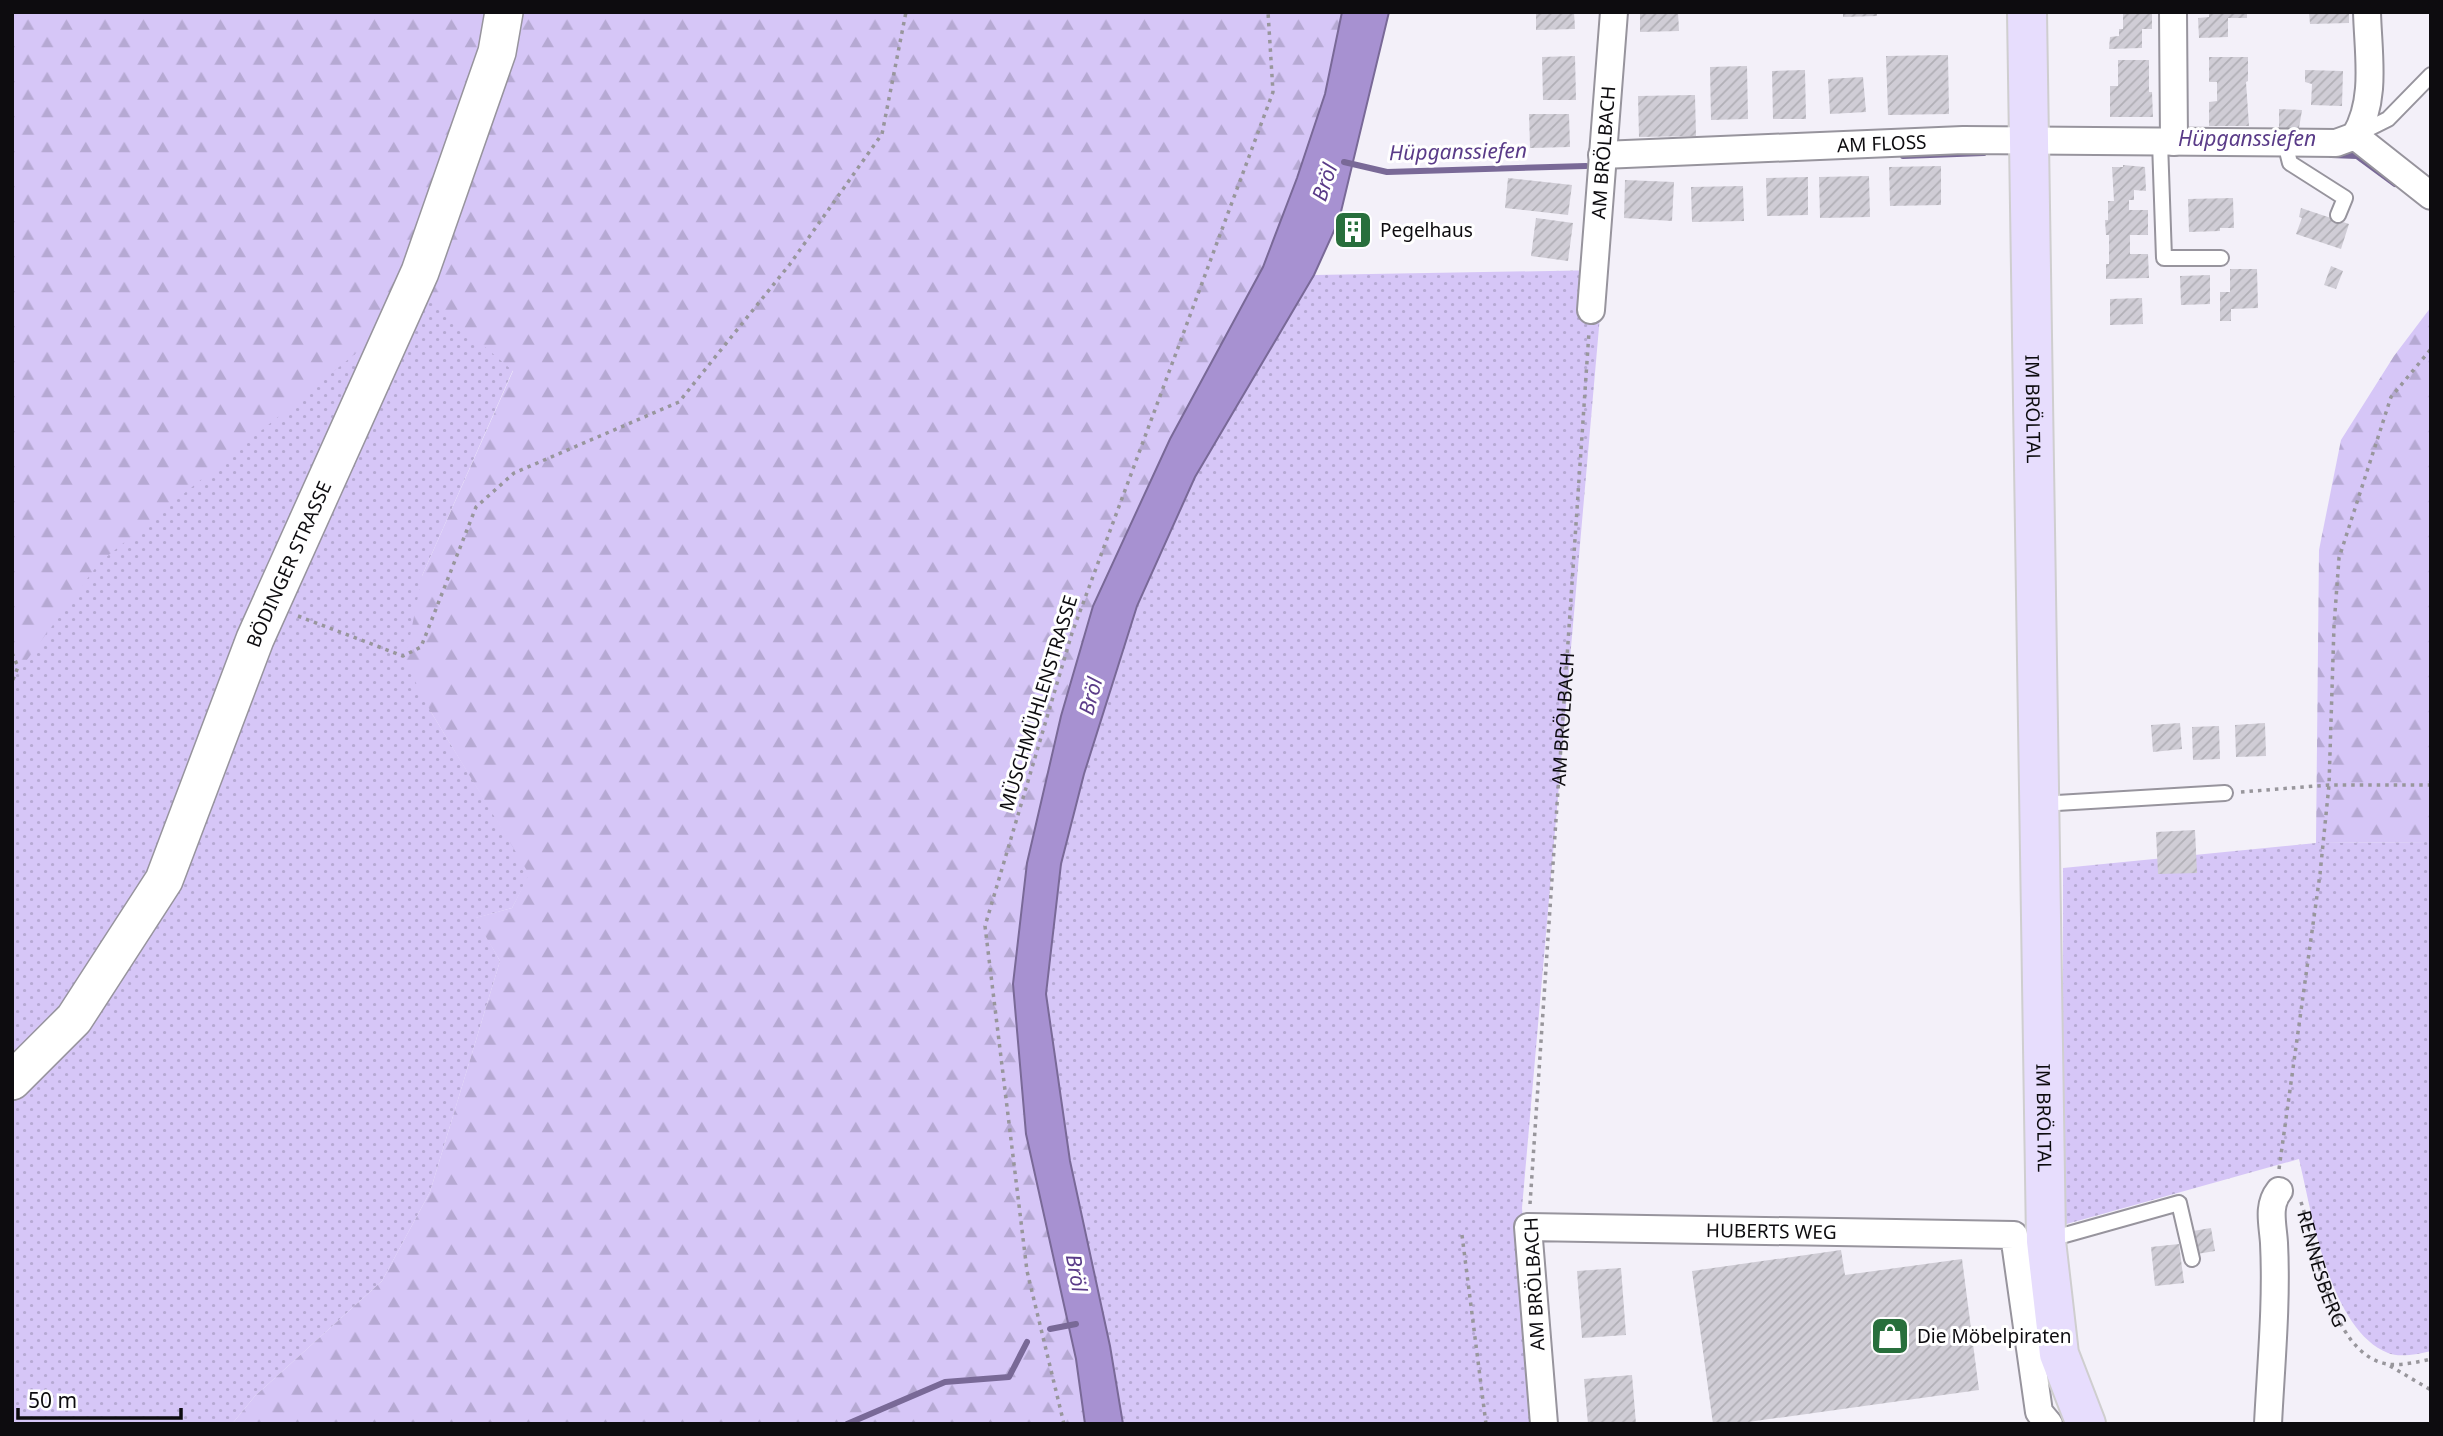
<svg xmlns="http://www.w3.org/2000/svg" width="2443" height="1436" font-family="'Noto Sans',sans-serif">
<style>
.grass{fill:url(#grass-dots)}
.forest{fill:url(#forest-firs)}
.water{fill:#a791d1;stroke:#796997;stroke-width:2}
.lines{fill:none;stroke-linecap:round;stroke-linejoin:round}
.stream{stroke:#796997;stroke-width:6}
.building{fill:url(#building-hatch)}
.lane-casing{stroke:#97949d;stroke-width:18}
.street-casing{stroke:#97949d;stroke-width:30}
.secondary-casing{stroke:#97949d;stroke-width:40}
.primary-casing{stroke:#cfcecf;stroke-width:42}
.path{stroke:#98969c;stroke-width:3.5;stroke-dasharray:3.5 5;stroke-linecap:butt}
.lane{stroke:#fff;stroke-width:14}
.street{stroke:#fff;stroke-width:26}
.secondary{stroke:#fff;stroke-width:37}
.primary{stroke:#e7ddfd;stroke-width:38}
.labels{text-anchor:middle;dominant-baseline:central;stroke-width:6;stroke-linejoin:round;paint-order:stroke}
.street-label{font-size:19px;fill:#0d0c0f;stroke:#fff}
.poi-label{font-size:19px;fill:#0d0c0f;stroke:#fff;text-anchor:start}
.water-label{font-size:21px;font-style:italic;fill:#5a3b88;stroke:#fff}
</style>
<defs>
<pattern id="grass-dots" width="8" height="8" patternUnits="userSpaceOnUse" patternTransform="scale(1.75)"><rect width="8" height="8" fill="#d6c6f7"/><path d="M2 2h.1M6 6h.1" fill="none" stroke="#b6a9d3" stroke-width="1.8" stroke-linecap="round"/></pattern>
<pattern id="forest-firs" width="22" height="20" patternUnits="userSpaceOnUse" patternTransform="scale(1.75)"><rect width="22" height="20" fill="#d6c6f7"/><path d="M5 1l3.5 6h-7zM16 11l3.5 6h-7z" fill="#b6a9d3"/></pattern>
<pattern id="building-hatch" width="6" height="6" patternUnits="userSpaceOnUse" patternTransform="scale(1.75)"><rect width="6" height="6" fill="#d0cdd6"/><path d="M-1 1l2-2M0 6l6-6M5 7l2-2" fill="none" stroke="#b1afb6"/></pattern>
</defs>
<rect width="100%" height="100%" fill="#f3f0f9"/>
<path class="grass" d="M 1604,270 L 1522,1208 L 1540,1424 L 1123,1424 L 1110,1346 L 1070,1161 L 1046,993 L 1061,864 L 1084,774 L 1137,606 L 1195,477 L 1314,275 Z
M 426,295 L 513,370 L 422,576 L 431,712 L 530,874 L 512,908 L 476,918 L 500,961 L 430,1192 L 382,1281 L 255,1396 L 232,1424 L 12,1424 L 12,394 Z
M 2431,842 L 2431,1351 C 2419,1354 2399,1358 2388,1353 C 2330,1330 2312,1214 2299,1159 L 2063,1225 L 2063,868 L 2316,843 Z"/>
<path class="forest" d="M 12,12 L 1342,12 L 1325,94 L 1297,178 L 1263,267 L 1170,439 L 1093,606 L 1061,716 L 1027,863 L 1013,984 L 1026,1134 L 1076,1359 L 1085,1424 L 232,1424 L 255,1396 L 382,1281 L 430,1192 L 500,961 L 475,918 L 512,908 L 529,874 L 431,712 L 405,662 L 422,576 L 513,371 L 426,296 L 99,563 L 12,680 Z
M 2431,307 L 2431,842 L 2316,843 L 2319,550 L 2341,440 L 2394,356 Z"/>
<path class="water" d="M 1342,12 L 1389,12 L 1339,220 L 1314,275 L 1195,477 L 1137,606 L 1084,774 L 1061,864 L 1046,994 L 1070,1161 L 1110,1346 L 1123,1424 L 1085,1424 L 1076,1359 L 1026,1134 L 1013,984 L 1027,863 L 1061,716 L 1093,606 L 1170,439 L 1263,267 L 1297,178 L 1325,94 Z"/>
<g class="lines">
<path class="stream" d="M 2331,155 L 2357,156 L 2395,184
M 1903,156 L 1984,153
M 1344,162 L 1387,172 L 1586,166
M 1050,1329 L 1076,1324
M 847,1424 L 945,1382 L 1009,1377 L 1027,1342"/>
</g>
<path class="building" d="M 1536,12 L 1574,12 L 1575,29 L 1536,30 Z
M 1640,12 L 1678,12 L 1679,31 L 1640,32 Z
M 1843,12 L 1877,12 L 1877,16 L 1843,17 Z
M 2123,12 L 2152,12 L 2152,29 L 2142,29 L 2142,48 L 2109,49 L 2110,37 L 2119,36 L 2119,29 L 2123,29 Z
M 2209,12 L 2247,12 L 2247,18 L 2228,18 L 2228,37 L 2199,38 L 2198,18 L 2209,17 Z
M 2309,12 L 2349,12 L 2349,23 L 2310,24 Z
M 1948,55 L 1949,114 L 1888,115 L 1886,56 Z
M 1575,56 L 1576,100 L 1543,100 L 1542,57 Z
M 2209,57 L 2248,57 L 2248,81 L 2246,82 L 2249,126 L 2209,126 L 2209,102 L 2217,101 L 2217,82 L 2209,82 Z
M 2118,60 L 2149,60 L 2149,92 L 2152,92 L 2153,117 L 2110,117 L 2110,86 L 2118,86 Z
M 1747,66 L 1748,119 L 1711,120 L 1710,67 Z
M 1805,70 L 1806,119 L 1773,119 L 1772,71 Z
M 2305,70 L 2343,71 L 2342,106 L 2311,105 L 2312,84 L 2305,82 Z
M 1863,77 L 1866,112 L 1830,114 L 1828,79 Z
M 1695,95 L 1696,136 L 1639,137 L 1638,96 Z
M 2279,109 L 2302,110 L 2298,134 L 2279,134 Z
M 1529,114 L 1569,114 L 1570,147 L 1530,148 Z
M 2123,165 L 2145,167 L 2146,191 L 2134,190 L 2134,200 L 2129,200 L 2129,210 L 2148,210 L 2148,235 L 2130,235 L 2130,254 L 2148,254 L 2149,278 L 2106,279 L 2106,264 L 2109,264 L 2109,235 L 2106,235 L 2105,220 L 2108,220 L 2108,201 L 2114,201 L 2112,167 L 2123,167 Z
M 1941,166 L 1941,205 L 1890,206 L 1889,167 Z
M 1869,176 L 1870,217 L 1820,218 L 1819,177 Z
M 1808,177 L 1808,215 L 1767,216 L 1766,178 Z
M 1508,178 L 1572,185 L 1568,215 L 1505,208 Z
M 1625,180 L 1674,182 L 1672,221 L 1624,218 Z
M 1743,186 L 1744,221 L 1692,222 L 1691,187 Z
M 2233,198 L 2234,228 L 2220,228 L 2220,231 L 2189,232 L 2188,199 Z
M 2301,208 L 2349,224 L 2341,249 L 2296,234 L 2302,218 L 2299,217 Z
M 1536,218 L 1573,223 L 1568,261 L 1531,256 Z
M 1349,224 L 1359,227 L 1356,236 L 1346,233 Z
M 2331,266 L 2343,271 L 2336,289 L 2324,285 Z
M 2230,269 L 2257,269 L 2258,308 L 2231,309 L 2231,321 L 2220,321 L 2220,292 L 2230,292 Z
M 2210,275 L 2210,304 L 2181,305 L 2180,276 Z
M 2142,298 L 2143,324 L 2110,325 L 2110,299 Z
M 2180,723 L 2182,749 L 2153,752 L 2151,725 Z
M 2265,723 L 2266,756 L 2236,757 L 2235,725 Z
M 2219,726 L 2220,759 L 2193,760 L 2192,727 Z
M 2195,830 L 2197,873 L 2158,874 L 2156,832 Z
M 2211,1228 L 2215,1251 L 2197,1254 L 2193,1231 Z
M 2179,1244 L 2184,1283 L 2155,1286 L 2151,1247 Z
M 1841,1250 L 1845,1275 L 1962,1259 L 1979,1390 L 1734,1424 L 1713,1424 L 1692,1271 Z
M 1621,1268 L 1626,1335 L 1582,1338 L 1577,1271 Z
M 1632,1375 L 1636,1424 L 1588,1424 L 1584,1379 Z"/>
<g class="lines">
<defs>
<path id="lane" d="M 2360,133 L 2388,119 L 2431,75
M 2160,142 L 2164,258 L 2221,258
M 2285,143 L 2290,163 L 2345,198 L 2338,215
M 2040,804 L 2225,793
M 2047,1240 L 2179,1203 L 2192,1259"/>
<g id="street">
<path d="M 2173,12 L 2174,142"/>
<path d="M 2355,136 C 2377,100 2368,53 2367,12"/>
<path id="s3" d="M 1602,155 L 1963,140 L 2336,143 L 2355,136 L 2431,196"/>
<path id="s4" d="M 1591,310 L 1614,12"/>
<path id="s5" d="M 1544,1424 L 1528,1227 L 2014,1235 L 2039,1412 L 2049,1424"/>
<path d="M 2268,1424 C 2271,1364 2277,1303 2274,1243 C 2273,1225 2267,1206 2279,1191"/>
</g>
<g id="secondary">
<path id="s6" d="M 12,1081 L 74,1019 L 164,880 L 255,639 L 420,272 L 497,52 L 504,12"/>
</g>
<g id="primary">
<path id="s7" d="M 2027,12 L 2046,1241 L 2059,1354 L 2086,1424"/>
</g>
</defs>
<use href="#lane" class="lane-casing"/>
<use href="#street" class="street-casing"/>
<use href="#secondary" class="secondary-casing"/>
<use href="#primary" class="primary-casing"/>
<g class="path">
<path d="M 298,616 L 403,656 L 421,647 L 476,507 L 514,473 L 679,402 L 790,264 L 882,134 L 906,12"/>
<path d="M 12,653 L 18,667 L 12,682"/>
<path d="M 2241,792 L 2329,785 L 2431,785"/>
<path d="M 2279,1169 L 2320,874 L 2329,785 L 2334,626 L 2339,558 L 2391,397 L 2431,349"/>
<path id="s1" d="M 2301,1202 C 2316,1246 2330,1354 2387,1364 C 2400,1366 2418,1362 2431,1359"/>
<path id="s2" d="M 1530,1204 L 1589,332"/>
<path d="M 1462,1235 L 1486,1424"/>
<path d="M 2390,1366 L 2431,1390"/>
<path d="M 1064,1424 L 1027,1271 L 985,926 L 1072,633 L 1273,92 L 1268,12"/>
</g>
<use href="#lane" class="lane"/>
<use href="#street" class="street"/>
<use href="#secondary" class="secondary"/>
<use href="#primary" class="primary"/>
</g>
<defs>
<symbol id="building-square" viewBox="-11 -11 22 22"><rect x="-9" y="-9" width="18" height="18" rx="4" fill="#286f3c" stroke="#fff"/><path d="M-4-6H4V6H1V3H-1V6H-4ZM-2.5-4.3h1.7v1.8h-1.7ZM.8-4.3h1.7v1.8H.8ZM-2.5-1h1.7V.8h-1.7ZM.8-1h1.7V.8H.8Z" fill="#fff"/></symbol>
<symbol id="shop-square" viewBox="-11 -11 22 22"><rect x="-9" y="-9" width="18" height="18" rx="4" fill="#286f3c" stroke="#fff"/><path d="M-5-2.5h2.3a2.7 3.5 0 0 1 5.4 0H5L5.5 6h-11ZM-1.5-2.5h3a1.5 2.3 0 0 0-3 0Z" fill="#fff"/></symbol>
</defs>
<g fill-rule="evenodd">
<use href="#building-square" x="1331" y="208" width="44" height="44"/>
<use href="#shop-square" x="1868" y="1314" width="44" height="44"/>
</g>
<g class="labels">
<g class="street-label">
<text stroke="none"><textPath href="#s3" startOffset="280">AM FLOSS</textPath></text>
<text stroke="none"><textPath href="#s4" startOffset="158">AM BRÖLBACH</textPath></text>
<text stroke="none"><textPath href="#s7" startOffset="397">IM BRÖLTAL</textPath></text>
<text stroke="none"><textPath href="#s6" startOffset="593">BÖDINGER STRASSE</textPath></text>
<text transform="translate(1038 703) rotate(-73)">MÜSCHMÜHLENSTRASSE</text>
<text stroke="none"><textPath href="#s2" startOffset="486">AM BRÖLBACH</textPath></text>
<text stroke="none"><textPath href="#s7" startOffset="1106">IM BRÖLTAL</textPath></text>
<text stroke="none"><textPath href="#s5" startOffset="441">HUBERTS WEG</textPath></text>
<text stroke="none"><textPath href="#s1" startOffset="70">RENNESBERG</textPath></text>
<text transform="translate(1534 1284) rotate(-93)">AM BRÖLBACH</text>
</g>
<g class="poi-label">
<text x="1380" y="230">Pegelhaus</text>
<text x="1917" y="1336">Die Möbelpiraten</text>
</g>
<g class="water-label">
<text x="2247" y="138">Hüpganssiefen</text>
<text transform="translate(1458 151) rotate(-1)">Hüpganssiefen</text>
<text transform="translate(1324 182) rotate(-71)">Bröl</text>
<text transform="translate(1090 696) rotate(-75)">Bröl</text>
<text transform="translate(1077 1273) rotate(80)">Bröl</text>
</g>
</g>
<rect width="2443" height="1436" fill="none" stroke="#0d0c0f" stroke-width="28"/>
<path d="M18 1408v10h163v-10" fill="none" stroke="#0d0c0f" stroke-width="3.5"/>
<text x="28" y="1408" font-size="21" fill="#0d0c0f" stroke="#ffffff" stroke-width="5" paint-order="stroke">50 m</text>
</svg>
